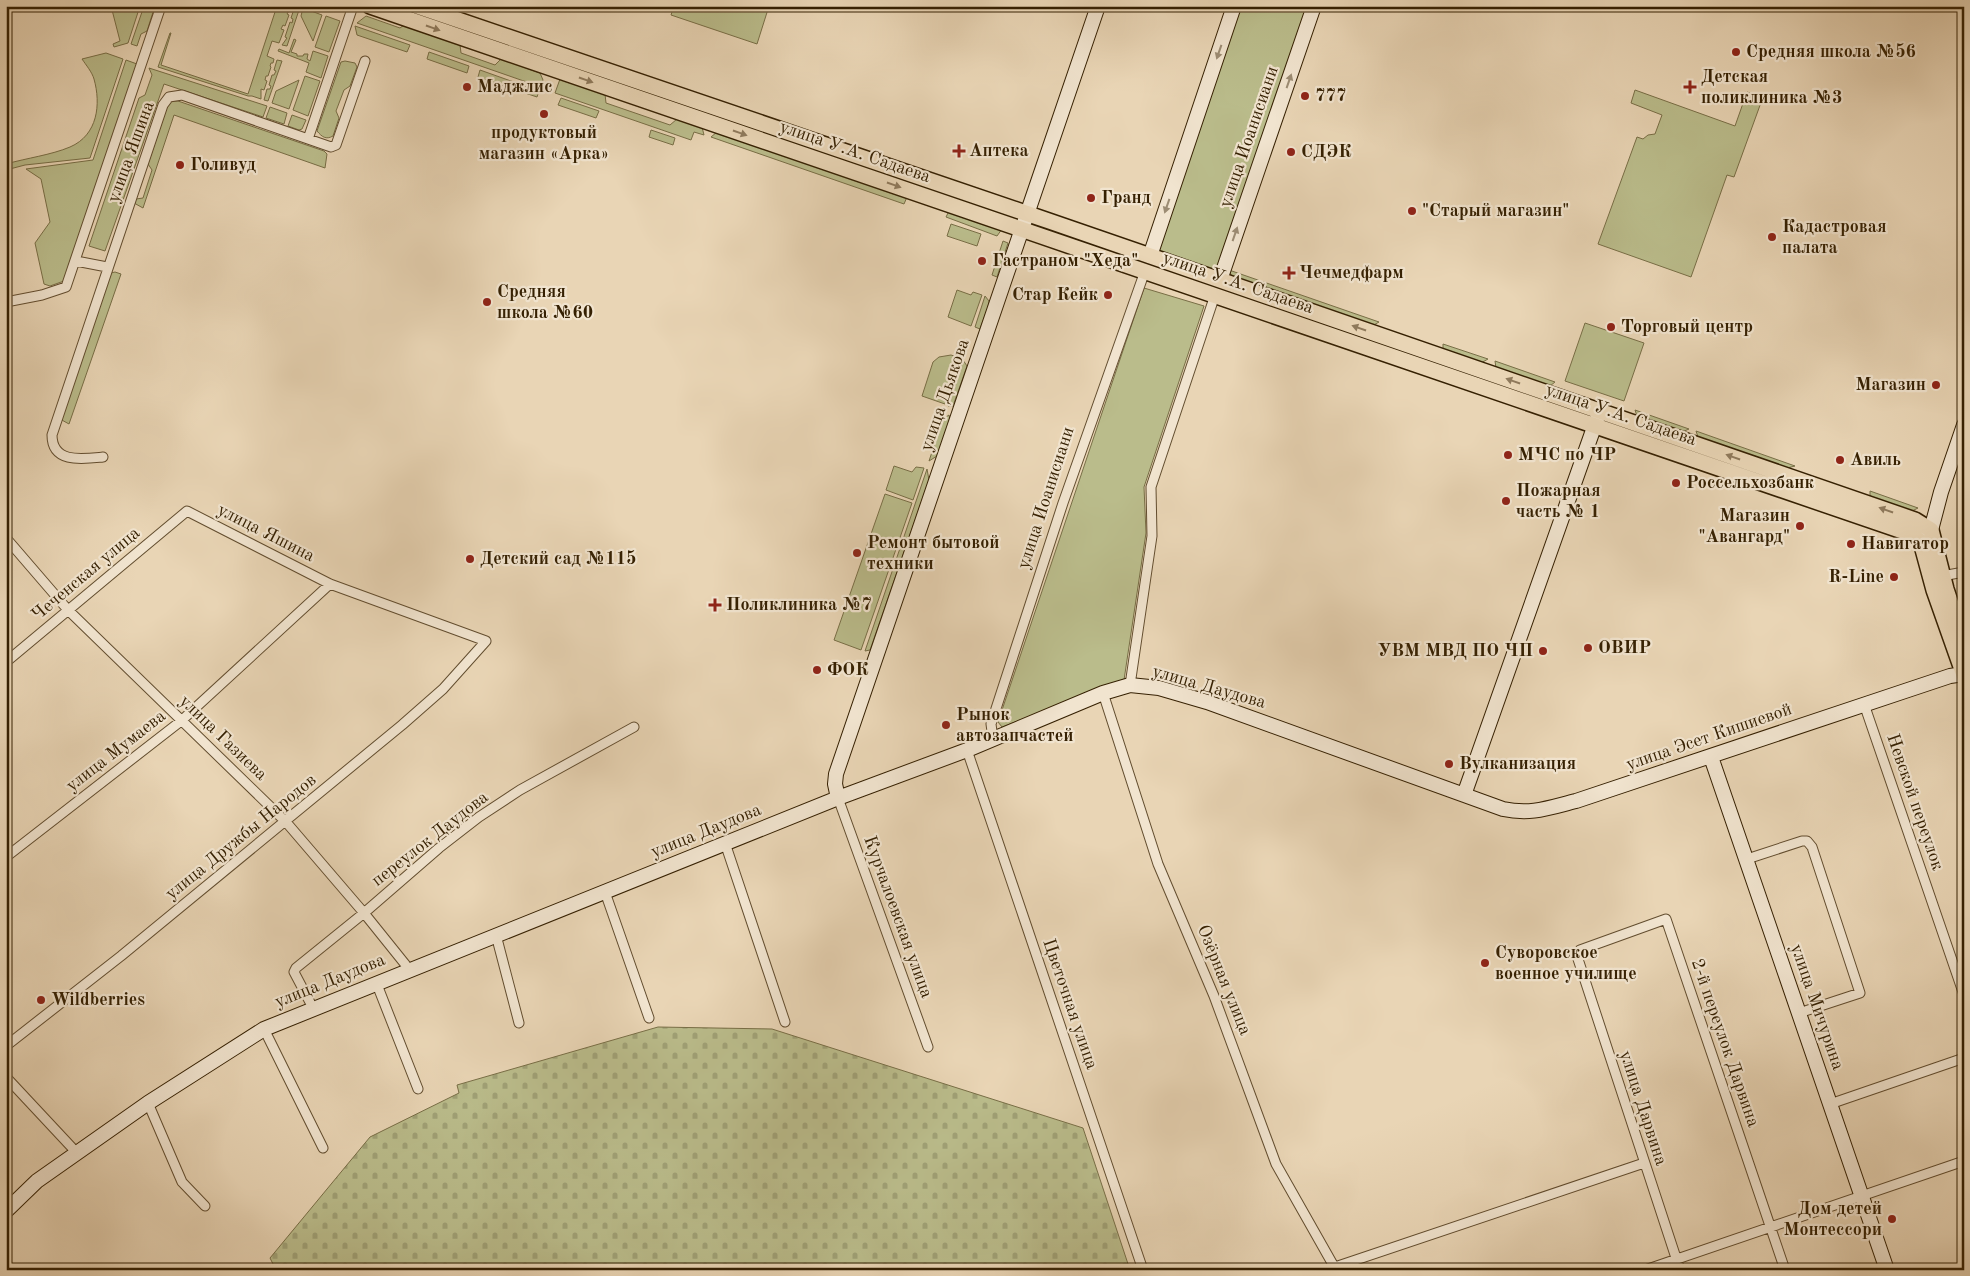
<svg xmlns="http://www.w3.org/2000/svg" width="1970" height="1276" font-family="'Old Standard TT',serif">
<style>
.green{fill:#babc8b;stroke:#786e46}
.cemetery{fill:url(#cemetery-stones);stroke:#786e46}
.lines{fill:none;stroke-linecap:round;stroke-linejoin:round}
.street-casing{stroke:#624d2f;stroke-width:11}
.secondary-casing{stroke:#352002;stroke-width:16}
.primary-casing{stroke:#352002;stroke-width:18}
.street{stroke:#f1e4cf;stroke-width:9}
.secondary{stroke:#f1e4cf;stroke-width:14}
.primary{stroke:#e9d5b5;stroke-width:15}
.oneway{fill:#8f7a5c}
.oneway2{fill:#9c8c73}
.poi-dot{fill:#8f2418;stroke:#f1e4cf;stroke-width:2}
.labels{text-anchor:middle;dominant-baseline:central;stroke-width:4.5;stroke-linejoin:round;paint-order:stroke}
.poi-label{font-size:18px;font-weight:bold;fill:#352002;stroke:#f1e4cf;text-anchor:start}
.street-label{font-size:18px;fill:#352002;stroke:#f1e4cf}
</style>
<defs>
<pattern id="cemetery-stones" width="16" height="16" patternUnits="userSpaceOnUse" patternTransform="scale(1.25)"><rect width="16" height="16" fill="#babc8b"/><path d="M2 7V4a2 2 0 0 1 4 0v3zM10 15v-3a2 2 0 0 1 4 0v3z" fill="#a0a176"/></pattern>
</defs>
<rect width="100%" height="100%" fill="#e9d5b5"/>
<filter id="stains"><feTurbulence type="fractalNoise" baseFrequency=".004" numOctaves="4"/><feColorMatrix values="0 0 0 0 .2 0 0 0 0 .09 0 0 0 0 .02 0 0 0 .5 -.17"/></filter>
<radialGradient id="worn" r=".72"><stop offset=".6" stop-color="#630" stop-opacity="0"/><stop offset="1" stop-color="#630" stop-opacity=".3"/></radialGradient>
<path class="green" d="M 111,6 L 140,6 L 128,43 L 114,47 L 113,44 L 120,41 Z
M 144,6 L 155,6 L 147,31 L 141,34 L 137,46 L 131,44 Z
M 277,6 L 292,6 L 287,14 L 289,15 L 285,26 L 283,25 L 281,29 L 284,30 L 279,43 L 272,41 L 267,56 L 274,59 L 273,63 L 271,63 L 270,66 L 271,67 L 268,76 L 266,76 L 265,80 L 267,81 L 264,90 L 261,89 L 261,99 L 252,96 L 248,96 L 158,67 L 170,33 L 171,33 L 161,65 L 248,94 Z
M 295,6 L 300,7 L 287,46 L 282,45 L 287,38 L 285,37 L 290,22 L 292,23 L 293,19 L 291,18 Z
M 674,6 L 769,6 L 757,44 L 671,15 Z
M 1239,6 L 1309,6 L 1218,273 L 1155,252 Z
M 303,8 L 322,15 L 313,41 L 301,16 Z
M 326,16 L 340,21 L 329,52 L 315,47 Z
M 366,16 L 400,28 L 404,25 L 460,45 L 461,53 L 495,65 L 501,59 L 540,73 L 543,80 L 541,87 L 357,23 Z
M 355,26 L 410,45 L 407,52 L 357,35 Z
M 294,39 L 296,40 L 291,52 L 297,54 L 297,56 L 303,56 L 304,54 L 308,54 L 307,59 L 310,61 L 313,51 L 328,56 L 321,78 L 306,72 L 309,63 L 278,51 L 279,49 L 289,53 Z
M 429,52 L 469,66 L 467,73 L 427,59 Z
M 106,53 L 123,59 L 90,158 L 25,165 L 6,170 L 6,164 C 27,158 51,155 70,147 C 98,135 101,104 94,79 C 92,72 86,65 82,59 Z
M 126,60 L 137,64 L 64,281 L 50,286 L 44,284 L 35,243 L 50,222 L 41,179 L 26,169 L 93,160 Z
M 277,60 L 282,61 L 268,101 L 264,100 L 267,89 L 270,89 L 271,86 L 269,85 L 272,75 L 274,75 L 276,71 L 274,70 Z
M 345,61 L 355,63 L 357,67 L 350,86 L 344,90 L 336,111 L 339,118 L 333,136 C 326,140 322,137 317,131 L 341,62 Z
M 149,68 L 267,106 L 263,117 L 164,84 L 105,251 L 89,246 L 139,98 L 145,95 L 152,75 Z
M 480,70 L 539,91 L 537,97 L 478,77 Z
M 305,76 L 320,81 L 308,116 L 293,110 Z
M 560,79 L 605,94 L 606,103 L 670,125 L 677,119 L 702,127 L 704,135 L 694,132 L 691,140 L 555,93 Z
M 299,80 L 289,109 L 272,103 L 276,91 Z
M 1635,90 L 1735,126 L 1747,92 L 1763,97 L 1734,177 L 1727,175 L 1691,277 L 1598,244 L 1637,137 L 1643,139 L 1648,135 L 1655,134 L 1662,115 L 1631,103 Z
M 561,98 L 599,111 L 596,118 L 558,105 Z
M 173,101 L 178,101 L 324,151 L 327,154 L 325,168 L 174,115 L 143,208 L 134,203 L 136,199 L 143,198 L 152,170 L 148,164 L 168,104 Z
M 270,107 L 287,113 L 284,124 L 266,118 Z
M 292,115 L 306,120 L 302,129 L 299,130 L 288,126 Z
M 651,130 L 675,138 L 673,145 L 649,137 Z
M 717,132 L 907,197 L 904,204 L 711,137 Z
M 949,211 L 1002,229 L 997,236 L 946,217 Z
M 951,224 L 981,234 L 977,246 L 947,236 Z
M 1003,241 L 1008,243 L 997,277 L 992,275 Z
M 1229,270 L 1379,322 L 1372,326 L 1232,277 Z
M 115,272 L 121,274 L 69,424 L 60,419 L 111,273 Z
M 1144,288 L 1204,306 L 1144,487 L 1146,533 L 1124,680 L 1002,727 L 998,722 Z
M 957,290 L 971,295 L 973,292 L 982,295 L 971,326 L 948,317 Z
M 985,296 L 989,301 L 988,307 L 980,329 L 975,327 Z
M 1585,323 L 1644,343 L 1624,401 L 1565,381 Z
M 1443,344 L 1488,359 L 1481,363 L 1443,350 Z
M 951,355 L 960,358 L 945,404 L 922,396 L 933,362 L 939,357 Z
M 963,360 L 967,366 L 953,406 L 948,406 Z
M 1495,361 L 1555,382 L 1550,386 L 1496,368 Z
M 1635,410 L 1689,429 L 1682,432 L 1637,416 Z
M 949,415 L 950,420 L 937,456 L 929,461 L 943,419 Z
M 1696,431 L 1795,466 L 1787,468 L 1698,437 Z
M 894,466 L 912,472 L 916,467 L 924,468 L 913,500 L 886,490 Z
M 927,469 L 929,480 L 870,650 L 865,651 Z
M 1870,491 L 1918,508 L 1912,511 L 1870,497 Z
M 885,494 L 912,503 L 861,650 L 834,640 Z"/>
<path class="cemetery" d="M 658,1027 L 772,1029 L 1083,1128 L 1130,1270 L 362,1270 L 343,1267 L 274,1266 L 270,1258 L 370,1137 L 459,1093 L 457,1085 Z"/>
<g class="lines">
<defs>
<path id="street" d="M 308,139 L 331,147 L 336,145 L 365,61
M 76,261 L 107,267
M 6,302 L 42,295 L 66,287 L 161,6
M 103,457 C 83,459 52,464 52,435 L 163,105 L 169,97 L 182,95 L 308,139 L 353,6
M 6,538 L 68,610 L 286,822 L 364,913 L 409,969
M 1942,576 L 1964,572
M 6,662 L 187,511 L 330,584 L 486,641 L 443,689 L 402,725 L 121,956 L 6,1046
M 1130,685 L 1152,536 L 1151,487 L 1215,295
M 1103,693 L 1158,864 L 1214,996 L 1276,1164 L 1336,1270
M 1864,704 L 1964,995
M 993,739 L 991,724 L 1063,503 L 1145,271
M 967,750 L 1143,1270
M 838,798 L 928,1047
M 725,843 L 785,1022
M 6,857 L 181,721 L 330,584
M 1747,859 L 1802,841 L 1807,841 L 1812,847 L 1860,993 L 1799,1013
M 605,892 L 649,1018
M 496,935 L 519,1023
M 376,982 L 418,1089
M 313,1008 L 294,972 L 296,968 L 364,913 L 439,848 L 479,817 L 520,790 L 634,727
M 264,1029 L 323,1148
M 6,1077 L 77,1153
M 148,1103 L 182,1182 L 205,1206
M 1830,1104 L 1964,1058
M 1326,1270 L 1644,1163
M 1645,1270 L 1964,1161
M 1680,1270 L 1577,956 L 1580,950 L 1666,919 L 1785,1270"/>
<path id="secondary" d="M 1150,256 L 1234,6
M 1220,280 L 1314,6
M 1924,537 L 1931,530 L 1941,492 L 1964,425
M 1711,757 L 1887,1270
M 1464,795 L 1598,416
M 838,798 L 835,784 L 836,774 L 1098,6
M 6,1211 L 37,1181 L 148,1103 L 264,1029 L 838,798 L 967,750 L 1103,693 L 1130,685 L 1159,688 L 1207,702 L 1503,809 C 1531,815 1548,808 1576,801 L 1908,690 L 1950,676 L 1964,674"/>
<path id="primary" d="M 370,6 L 1911,534 L 1921,542 L 1934,590 L 1964,675
M 417,6 L 1049,221 L 1915,520 L 1931,530 L 1946,589 L 1964,643"/>
</defs>
<use href="#street" class="street-casing"/>
<use href="#secondary" class="secondary-casing"/>
<use href="#primary" class="primary-casing"/>
<use href="#street" class="street"/>
<use href="#secondary" class="secondary"/>
<use href="#primary" class="primary"/>
</g>
<defs><path id="oneway-solid" d="M-6-.8H1V-3.2L6.5 0L1 3.2V.8H-6Z" transform="scale(1.25)"/></defs>
<g class="oneway">
<use href="#oneway-solid" transform="translate(433 28) rotate(19)"/>
<use href="#oneway-solid" transform="translate(586 80) rotate(19)"/>
<use href="#oneway-solid" transform="translate(740 133) rotate(19)"/>
<use href="#oneway-solid" transform="translate(894 185) rotate(19)"/>
<use href="#oneway-solid" transform="translate(1359 328) rotate(-161)"/>
<use href="#oneway-solid" transform="translate(1513 381) rotate(-161)"/>
<use href="#oneway-solid" transform="translate(1733 457) rotate(-161)"/>
<use href="#oneway-solid" transform="translate(1886 510) rotate(-161)"/>
</g>
<g class="oneway2">
<use href="#oneway-solid" transform="translate(1219 52) rotate(109)"/>
<use href="#oneway-solid" transform="translate(1289 81) rotate(-71)"/>
<use href="#oneway-solid" transform="translate(1167 206) rotate(109)"/>
<use href="#oneway-solid" transform="translate(1235 234) rotate(-71)"/>
</g>
<g class="poi-dot">
<circle cx="1736" cy="52" r="5"/>
<circle cx="467" cy="87" r="5"/>
<path d="M1687.5 79.5h5v5h5v5h-5v5h-5v-5h-5v-5h5z"/>
<circle cx="1305" cy="96" r="5"/>
<circle cx="544" cy="114" r="5"/>
<path d="M956.5 143.5h5v5h5v5h-5v5h-5v-5h-5v-5h5z"/>
<circle cx="1291" cy="152" r="5"/>
<circle cx="180" cy="165" r="5"/>
<circle cx="1091" cy="198" r="5"/>
<circle cx="1412" cy="211" r="5"/>
<circle cx="1772" cy="237" r="5"/>
<circle cx="982" cy="261" r="5"/>
<path d="M1286.5 265.5h5v5h5v5h-5v5h-5v-5h-5v-5h5z"/>
<circle cx="1108" cy="295" r="5"/>
<circle cx="487" cy="302" r="5"/>
<circle cx="1611" cy="327" r="5"/>
<circle cx="1936" cy="385" r="5"/>
<circle cx="1508" cy="455" r="5"/>
<circle cx="1840" cy="460" r="5"/>
<circle cx="1676" cy="483" r="5"/>
<circle cx="1506" cy="501" r="5"/>
<circle cx="1800" cy="526" r="5"/>
<circle cx="1851" cy="544" r="5"/>
<circle cx="857" cy="553" r="5"/>
<circle cx="470" cy="559" r="5"/>
<circle cx="1894" cy="577" r="5"/>
<path d="M712.5 597.5h5v5h5v5h-5v5h-5v-5h-5v-5h5z"/>
<circle cx="1588" cy="648" r="5"/>
<circle cx="1543" cy="651" r="5"/>
<circle cx="817" cy="670" r="5"/>
<circle cx="946" cy="725" r="5"/>
<circle cx="1449" cy="764" r="5"/>
<circle cx="1485" cy="963" r="5"/>
<circle cx="41" cy="1000" r="5"/>
<circle cx="1892" cy="1219" r="5"/>
</g>
<g class="labels">
<g class="poi-label">
<text x="1746" y="52">Средняя школа №56</text>
<text x="1701" y="77">Детская<tspan x="1701" dy="21">поликлиника №3</tspan></text>
<text x="477" y="87">Маджлис</text>
<text x="1315" y="96">777</text>
<text x="544" y="133" text-anchor="middle">продуктовый<tspan x="544" dy="21">магазин «Арка»</tspan></text>
<text x="969" y="151">Аптека</text>
<text x="1301" y="152">СДЭК</text>
<text x="190" y="165">Голивуд</text>
<text x="1101" y="198">Гранд</text>
<text x="1422" y="211">"Старый магазин"</text>
<text x="1782" y="227">Кадастровая<tspan x="1782" dy="21">палата</tspan></text>
<text x="992" y="261">Гастраном "Хеда"</text>
<text x="1299" y="273">Чечмедфарм</text>
<text x="497" y="292">Средняя<tspan x="497" dy="21">школа №60</tspan></text>
<text x="1098" y="295" text-anchor="end">Стар Кейк</text>
<text x="1621" y="327">Торговый центр</text>
<text x="1926" y="385" text-anchor="end">Магазин</text>
<text x="1518" y="455">МЧС по ЧР</text>
<text x="1850" y="460">Авиль</text>
<text x="1686" y="483">Россельхозбанк</text>
<text x="1516" y="491">Пожарная<tspan x="1516" dy="21">часть № 1</tspan></text>
<text x="1790" y="516" text-anchor="end">Магазин<tspan x="1790" dy="21">"Авангард"</tspan></text>
<text x="867" y="543">Ремонт бытовой<tspan x="867" dy="21">техники</tspan></text>
<text x="1861" y="544">Навигатор</text>
<text x="480" y="559">Детский сад №115</text>
<text x="1884" y="577" text-anchor="end">R-Line</text>
<text x="726" y="605">Поликлиника №7</text>
<text x="1598" y="648">ОВИР</text>
<text x="1533" y="651" text-anchor="end">УВМ МВД ПО ЧП</text>
<text x="827" y="670">ФОК</text>
<text x="956" y="715">Рынок<tspan x="956" dy="21">автозапчастей</tspan></text>
<text x="1459" y="764">Вулканизация</text>
<text x="1495" y="953">Суворовское<tspan x="1495" dy="21">военное училище</tspan></text>
<text x="51" y="1000">Wildberries</text>
<text x="1882" y="1209" text-anchor="end">Дом детей<tspan x="1882" dy="21">Монтессори</tspan></text>
</g>
<g class="street-label">
<text transform="translate(1249 137) rotate(-71)">улица Иоанисиани</text>
<text transform="translate(131 152) rotate(-70)">улица Яшина</text>
<text transform="translate(855 152) rotate(19)">улица У.А. Садаева</text>
<text transform="translate(1238 283) rotate(19)">улица У.А. Садаева</text>
<text transform="translate(945 395) rotate(-71)">улица Дьякова</text>
<text transform="translate(1621 415) rotate(19)">улица У.А. Садаева</text>
<text transform="translate(1046 498) rotate(-72)">улица Иоанисиани</text>
<text transform="translate(266 533) rotate(27)">улица Яшина</text>
<text transform="translate(86 574) rotate(-40)">Чеченская улица</text>
<text transform="translate(1209 687) rotate(16)">улица Даудова</text>
<text transform="translate(1709 737) rotate(-19)">улица Эсет Кишиевой</text>
<text transform="translate(223 738) rotate(44)">улица Газиева</text>
<text transform="translate(116 751) rotate(-38)">улица Мумаева</text>
<text transform="translate(1915 802) rotate(71)">Невской переулок</text>
<text transform="translate(706 831) rotate(-22)">улица Даудова</text>
<text transform="translate(241 837) rotate(-39)">улица Дружбы Народов</text>
<text transform="translate(430 839) rotate(-38)">переулок Даудова</text>
<text transform="translate(898 917) rotate(70)">Курчалоевская улица</text>
<text transform="translate(1224 980) rotate(68)">Озёрная улица</text>
<text transform="translate(330 981) rotate(-22)">улица Даудова</text>
<text transform="translate(1070 1004) rotate(71)">Цветочная улица</text>
<text transform="translate(1817 1007) rotate(71)">улица Мичурина</text>
<text transform="translate(1725 1043) rotate(71)">2-й переулок Дарвина</text>
<text transform="translate(1643 1108) rotate(72)">улица Дарвина</text>
</g>
</g>
<rect width="1970" height="1276" fill="none" stroke="#e9d5b5" stroke-width="25"/>
<rect x="8" y="8" width="1955" height="1261" fill="none" stroke="#352002" stroke-width="2.5"/>
<rect x="12" y="12" width="1945" height="1251" fill="none" stroke="#352002"/>
<rect width="100%" height="100%" filter="url(#stains)"/>
<rect width="100%" height="100%" fill="url(#worn)"/>
</svg>
